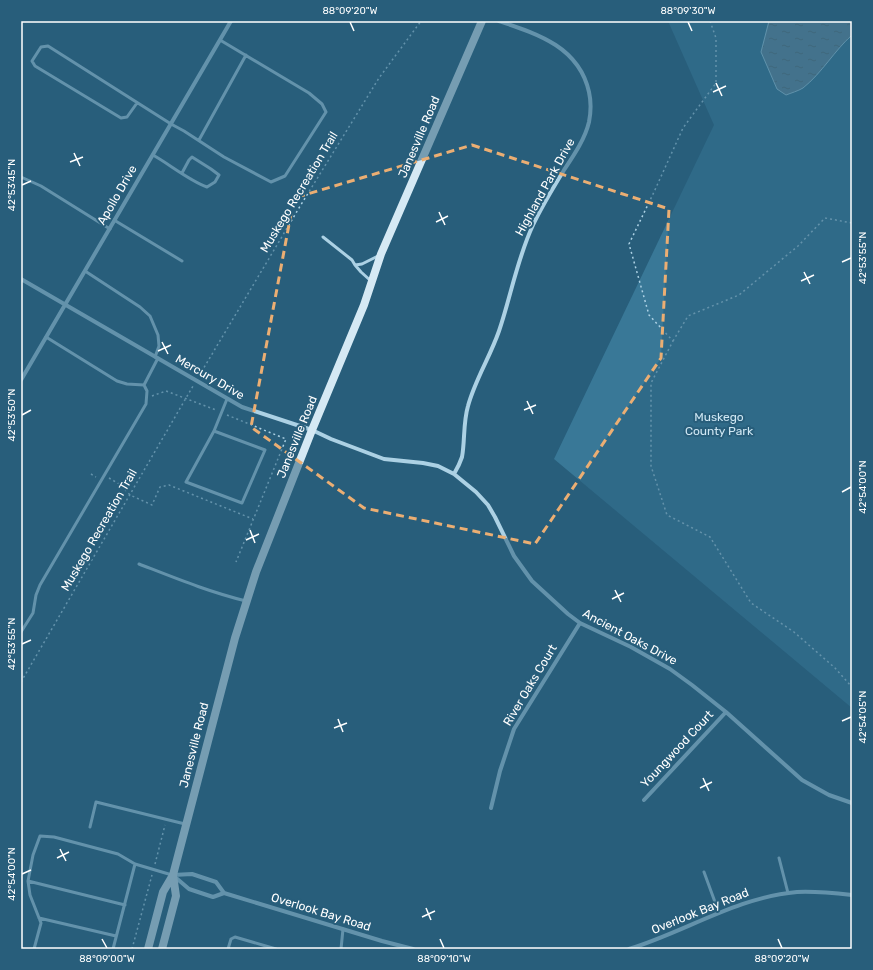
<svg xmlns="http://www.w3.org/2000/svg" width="873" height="970" font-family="Rubik,sans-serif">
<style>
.green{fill:#397897}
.water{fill:url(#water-ripples);stroke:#a1cfe4}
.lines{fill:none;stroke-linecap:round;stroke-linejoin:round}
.path{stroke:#acd1e4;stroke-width:1.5;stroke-dasharray:2 3;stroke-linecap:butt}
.lane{stroke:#acd1e4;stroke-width:3}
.street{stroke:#acd1e4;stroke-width:4}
.secondary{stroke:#d5e9f4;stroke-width:8}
.marked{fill:none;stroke:#ebae73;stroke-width:3;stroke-dasharray:8 5;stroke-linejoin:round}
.ticks{fill:none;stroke:#fff;stroke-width:1.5}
.labels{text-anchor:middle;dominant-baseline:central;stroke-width:4;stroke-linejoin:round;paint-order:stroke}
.street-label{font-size:12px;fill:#fff;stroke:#285e7b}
.park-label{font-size:12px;fill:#cfe7f3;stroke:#285e7b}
.neatline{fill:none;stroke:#fff;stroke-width:1.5}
.ticks-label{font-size:10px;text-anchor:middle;fill:#fff}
</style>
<defs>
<pattern id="water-ripples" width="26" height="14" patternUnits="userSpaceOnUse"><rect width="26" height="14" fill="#658b9f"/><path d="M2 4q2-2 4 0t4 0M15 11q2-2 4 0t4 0" fill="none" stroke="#5b727e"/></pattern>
</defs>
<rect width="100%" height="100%" fill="#285e7b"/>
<path class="green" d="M 668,21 L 852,21 L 852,708 L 554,459 L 714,125 Z"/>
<path class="water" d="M 769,21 L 852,21 L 852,35 C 834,51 822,73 803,88 C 798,91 791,93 786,95 L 777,89 L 761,52 Z"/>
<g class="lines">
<path class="path" d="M 710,21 L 716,38 L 716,83 L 683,128 L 654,192 L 629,244 L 649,315 L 673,341 L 651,383 L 651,466 L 667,515 L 710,537 L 751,603 L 794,632 L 835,668 L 852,687
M 673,341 L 688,316 L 739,295 L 798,246 L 825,218 L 852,223
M 199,376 L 299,208 L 379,78 L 421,21
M 152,396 L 166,391 L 216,410
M 227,415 L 286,439 L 236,562
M 91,474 L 96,477
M 109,478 L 121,485 L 130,495 L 152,505 L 160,487 L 169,485 L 253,519
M 21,682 L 193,386
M 155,864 L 165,825
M 132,949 L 152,875"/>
<path class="lane" d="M 137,103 L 127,117 L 121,118 L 35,66 L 32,61 L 41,47 L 48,46 L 171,124 L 184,131 L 224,157 L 271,182 L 285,176 L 326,112 L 322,104 L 309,93 L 220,40
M 199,140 L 246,55
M 153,155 C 169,164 190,181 207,187 L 215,182 L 219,175 L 211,169 L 192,157 L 189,160 L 182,173
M 21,177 L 41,186 L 110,229
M 114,220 L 182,261
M 323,237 L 352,260 L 355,265
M 85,271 L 140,307 L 150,316 L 158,335 L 159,346 L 155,357
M 371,281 L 361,272 L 355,265 L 362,264 L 378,256
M 46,337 L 117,381 L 127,384 L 144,385
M 214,431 L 265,450 L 242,503 L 186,482 L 214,431 L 227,399
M 139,564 C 175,578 209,592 246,601
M 21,632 L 33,613 L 36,595 L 40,585 L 146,404 L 147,391 L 144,385 L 158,358
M 90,827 L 96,802 L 185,824
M 779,858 L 788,893
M 704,872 L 719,913
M 28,881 L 125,905
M 39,918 L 116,936
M 34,949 L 41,923 L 30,895 L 28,881 L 33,855 L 40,836 L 54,837 L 118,854 L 135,864 L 172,875
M 113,949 L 135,864
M 228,949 L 231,939 L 235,937 L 276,949
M 341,949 L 343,929"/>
<path class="street" d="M 21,279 L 242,407 L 312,430 L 331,439 L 384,459 L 423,463 L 438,466 L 454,474 L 476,492 L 488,505 L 495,517 L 514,556 L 532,581 L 568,614 L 580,623 L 631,647 L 670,669 L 692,685 L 726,712 L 802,780 L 829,795 L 852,803
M 21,380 L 231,21
M 454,474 C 457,469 460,463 462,457 C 465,441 463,423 468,406 C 475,380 490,357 499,331 C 511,296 517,259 533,225 C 542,206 553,188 564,170 C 574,155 585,139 589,122 C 591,112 591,101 589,92 C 579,47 538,34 499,21
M 644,800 L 726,712
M 491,808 L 500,771 L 514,729 L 580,623
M 173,875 L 192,874 L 216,882 L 224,893 L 382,941 L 413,949
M 175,877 L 189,889 L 213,897 L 224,893
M 629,949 C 685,932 737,897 797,892 C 815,891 834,893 852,895"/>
<path class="secondary" d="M 148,949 L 163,892 L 173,875 L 235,638 L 256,572 L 312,430 L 364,305 L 381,254 L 482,21
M 162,949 L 176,896 L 173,875"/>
</g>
<path d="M0 0H873V970H0ZM 472,145 L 669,209 L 661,358 L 535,544 L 364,508 L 251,427 L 294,198 Z" fill="#285e7b" fill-opacity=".55" fill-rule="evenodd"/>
<path class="marked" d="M 472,145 L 669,209 L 661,358 L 535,544 L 364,508 L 251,427 L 294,198 Z"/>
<path class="ticks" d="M 350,22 L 354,31M 688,22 L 692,31M 716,83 L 722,96M 713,92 L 726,86M 74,153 L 80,166M 70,162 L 83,157M 22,185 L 31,181M 439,212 L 445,225M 436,222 L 448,216M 842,262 L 851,258M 804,272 L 810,284M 801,281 L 814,275M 162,342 L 168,354M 158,351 L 171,345M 527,401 L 533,414M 524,410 L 536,405M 22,415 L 31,410M 842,492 L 851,487M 250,530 L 255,543M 246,540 L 259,534M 615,590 L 621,602M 612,599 L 624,593M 22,644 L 31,640M 338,719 L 343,732M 842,721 L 851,717M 334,728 L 347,723M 703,778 L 709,791M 700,788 L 712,782M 60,849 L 66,861M 57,858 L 69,852M 22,874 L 31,870M 426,908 L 431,920M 422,917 L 435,911M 102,939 L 107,948M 440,939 L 444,948M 778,939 L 782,948"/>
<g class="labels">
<g class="street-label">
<text transform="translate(419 137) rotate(-67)">Janesville Road</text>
<text transform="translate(545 187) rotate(-61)">Highland Park Drive</text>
<text transform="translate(299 192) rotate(-59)">Muskego Recreation Trail</text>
<text transform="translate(117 195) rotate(-60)">Apollo Drive</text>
<text transform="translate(210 377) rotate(30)">Mercury Drive</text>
<text transform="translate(297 437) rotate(-68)">Janesville Road</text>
<text transform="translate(99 530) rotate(-60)">Muskego Recreation Trail</text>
<text transform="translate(630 637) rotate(28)">Ancient Oaks Drive</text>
<text transform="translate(530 685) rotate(-59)">River Oaks Court</text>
<text transform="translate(194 745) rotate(-76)">Janesville Road</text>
<text transform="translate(677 749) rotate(-47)">Youngwood Court</text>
<text transform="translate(700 911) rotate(-22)">Overlook Bay Road</text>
<text transform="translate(321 912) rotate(17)">Overlook Bay Road</text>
</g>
<g class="park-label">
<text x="719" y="417">Muskego<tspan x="719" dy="14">County Park</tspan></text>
</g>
</g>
<rect width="873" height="970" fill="none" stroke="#285e7b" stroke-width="44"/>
<rect x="22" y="22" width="829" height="926" class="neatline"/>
<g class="ticks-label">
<text x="350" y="14">88°09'20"W</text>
<text x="688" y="14">88°09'30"W</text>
<text transform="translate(11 185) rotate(-90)" y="4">42°53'45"N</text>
<text transform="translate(862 258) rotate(-90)" y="4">42°53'55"N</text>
<text transform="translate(11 415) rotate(-90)" y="4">42°53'50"N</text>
<text transform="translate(862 487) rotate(-90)" y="4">42°54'00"N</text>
<text transform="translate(11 644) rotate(-90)" y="4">42°53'55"N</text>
<text transform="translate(862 717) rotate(-90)" y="4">42°54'05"N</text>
<text transform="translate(11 874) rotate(-90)" y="4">42°54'00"N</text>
<text x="107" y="962">88°09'00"W</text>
<text x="444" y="962">88°09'10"W</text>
<text x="782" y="962">88°09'20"W</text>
</g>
</svg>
